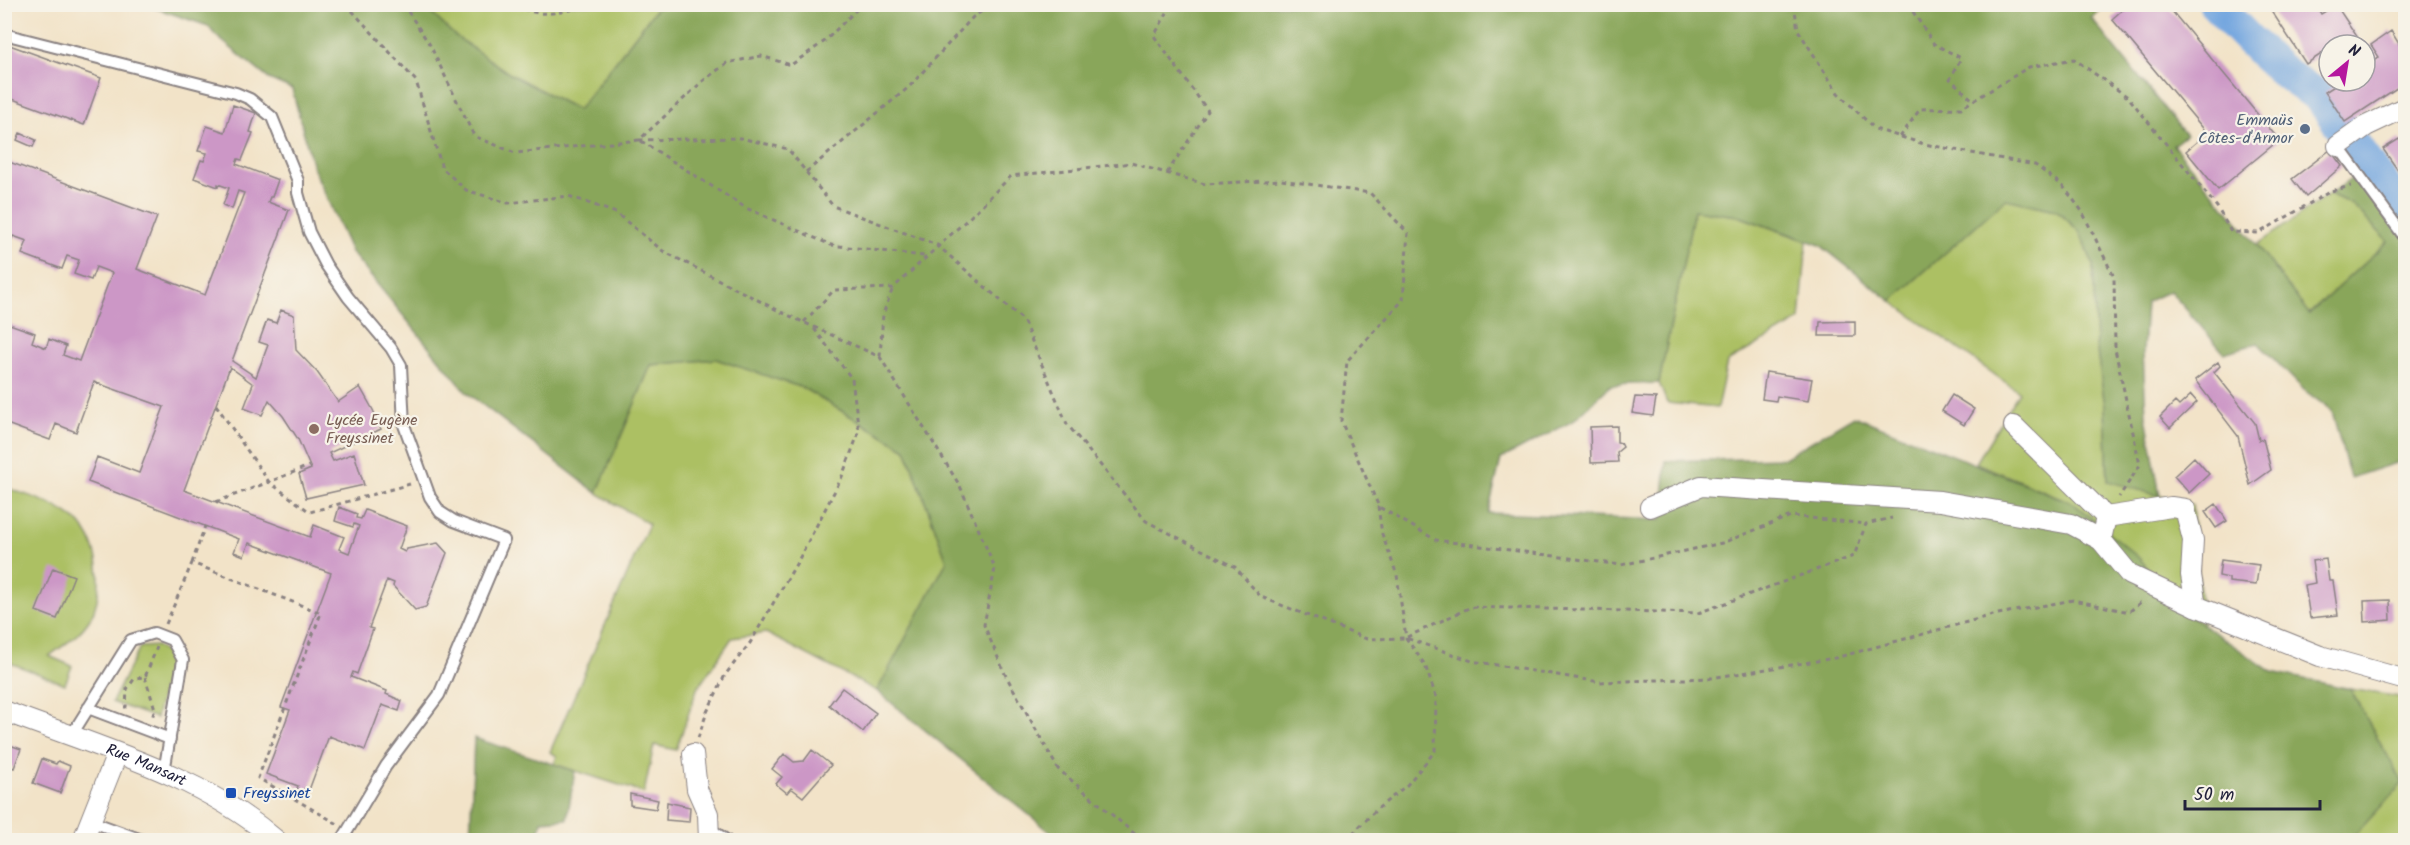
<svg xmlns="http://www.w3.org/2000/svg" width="2410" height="845" font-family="Kalam,sans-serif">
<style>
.green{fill:#acc064;stroke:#677150;stroke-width:1.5}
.forest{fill:#89a65a;stroke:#56644a;stroke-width:1.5}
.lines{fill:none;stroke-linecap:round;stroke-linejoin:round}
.river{stroke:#73a6df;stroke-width:33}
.building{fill:#cc97c6}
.service-casing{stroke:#8a8282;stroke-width:14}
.minor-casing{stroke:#8a8282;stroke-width:22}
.path{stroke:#8a8282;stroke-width:3;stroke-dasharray:4.5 4.5;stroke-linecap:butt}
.service{stroke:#fff;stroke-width:10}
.minor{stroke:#fff;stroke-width:20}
.service-dot{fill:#5c6f8a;stroke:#f7f3e8;stroke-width:2}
.education-dot{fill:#8d6e63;stroke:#f7f3e8;stroke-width:2}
.transit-dot{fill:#1a4fb4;stroke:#f7f3e8;stroke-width:2}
.labels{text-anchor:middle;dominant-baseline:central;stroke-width:4.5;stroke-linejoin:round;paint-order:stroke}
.service-label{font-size:16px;fill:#4e5e75;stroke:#f7f3e8;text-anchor:end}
.education-label{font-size:16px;fill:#785e54;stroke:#f7f3e8;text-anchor:start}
.street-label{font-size:16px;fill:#22223b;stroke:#f7f3e8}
.transit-label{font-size:16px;fill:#164399;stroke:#f7f3e8;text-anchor:start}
</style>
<rect width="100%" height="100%" fill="#f7f3e8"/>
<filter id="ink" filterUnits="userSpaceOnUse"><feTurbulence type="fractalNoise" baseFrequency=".0167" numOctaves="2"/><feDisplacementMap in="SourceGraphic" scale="12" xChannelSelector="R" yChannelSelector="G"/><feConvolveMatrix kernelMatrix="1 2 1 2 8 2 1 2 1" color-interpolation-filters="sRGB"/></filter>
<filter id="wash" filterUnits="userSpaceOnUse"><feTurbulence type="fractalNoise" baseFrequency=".008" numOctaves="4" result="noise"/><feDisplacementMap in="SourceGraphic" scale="24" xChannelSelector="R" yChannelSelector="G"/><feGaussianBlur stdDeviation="1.35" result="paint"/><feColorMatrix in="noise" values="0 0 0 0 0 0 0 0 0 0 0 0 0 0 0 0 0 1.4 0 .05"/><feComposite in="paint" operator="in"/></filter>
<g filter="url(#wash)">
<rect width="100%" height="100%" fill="#f2e3c8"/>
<path class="green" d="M 423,5 L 659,5 L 578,110 L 510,74 L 454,35 Z
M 2330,194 L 2351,204 L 2388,241 L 2309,314 L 2257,245 Z
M 2006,198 L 2056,210 L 2079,231 L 2093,264 L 2096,344 L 2105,406 L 2108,481 L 2192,505 L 2203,625 L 2185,612 L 2073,503 L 1976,463 L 2019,392 L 1891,301 Z
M 1694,210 L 1738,216 L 1807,241 L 1800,320 L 1727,362 L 1717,408 L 1667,403 L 1659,383 Z
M 716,359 L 803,388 L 906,449 L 947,561 L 877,691 L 766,633 L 732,638 L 697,689 L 676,750 L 654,745 L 644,793 L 554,764 L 557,756 L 550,752 L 649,524 L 597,493 L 651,365 Z
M 4,487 C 30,496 59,504 79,523 C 101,545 105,592 90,619 C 80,635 64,645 49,656 L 72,666 L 65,684 L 5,661 Z
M 157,646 L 171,658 L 156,718 L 112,702 L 140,647 Z
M 2350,689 L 2405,698 L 2405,840 L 2350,840 L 2402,783 Z"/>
<path class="forest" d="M 146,5 L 423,5 L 454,35 L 510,74 L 578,110 L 659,5 L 2107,5 L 2091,18 L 2186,135 L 2173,145 L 2257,245 L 2309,314 L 2388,241 L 2351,204 L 2330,194 L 2378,160 L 2405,189 L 2405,460 L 2350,478 L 2332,411 L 2304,390 L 2258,343 L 2224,353 L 2170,291 L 2146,302 L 2143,352 L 2146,416 L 2160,496 L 2108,481 L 2105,406 L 2096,344 L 2093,264 L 2079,231 L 2056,210 L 2006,199 L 1891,301 L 1820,245 L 1738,216 L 1694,210 L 1659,383 L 1611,385 L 1573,421 L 1501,459 L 1488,513 L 1661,520 L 1666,461 L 1784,458 L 1854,416 L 2073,503 L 2139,558 L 2185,612 L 2272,672 L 2350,689 L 2403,783 L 2350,840 L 1060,840 L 877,691 L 947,561 L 906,449 L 803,388 L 716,359 L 651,365 L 597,493 L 466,392 L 351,252 L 313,167 L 292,89 L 269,79 L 215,35 L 208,26 Z
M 474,738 L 575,771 L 567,819 L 542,821 L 537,840 L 470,840 Z"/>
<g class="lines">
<path class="river" d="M 2215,4 C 2246,37 2278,73 2318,95 L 2406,215"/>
</g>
<g id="blocks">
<path class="building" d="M 2129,4 L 2166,4 L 2279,140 L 2218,190 L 2186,151 L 2207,133 L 2112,19 Z
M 2267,4 L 2315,4 L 2321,14 L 2336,5 L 2358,38 L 2347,45 L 2329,45 L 2329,55 L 2326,51 L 2306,64 Z
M 2391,31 L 2399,44 L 2402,42 L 2406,46 L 2406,82 L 2345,122 L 2325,92 L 2342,81 L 2365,81 L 2365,66 L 2379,57 L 2371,45 Z
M 4,43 L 101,78 L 84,125 L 4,96 Z
M 233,105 L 256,113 L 250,132 L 253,133 L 242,160 L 238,159 L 236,164 L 278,180 L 272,197 L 270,197 L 268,202 L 289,210 L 232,361 L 256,377 L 268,345 L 259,342 L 267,320 L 276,323 L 281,310 L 294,315 L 296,350 L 317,372 L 338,402 L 360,387 L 373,410 L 381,429 L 329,453 L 333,461 L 354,453 L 364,485 L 306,498 L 299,474 L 311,469 L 298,439 L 283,416 L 269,400 L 262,415 L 244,408 L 253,384 L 230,367 L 184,490 L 310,537 L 314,525 L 344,537 L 339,549 L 349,553 L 359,526 L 354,524 L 353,527 L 335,521 L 339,507 L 357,514 L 356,518 L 361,519 L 365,510 L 407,526 L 399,549 L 405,552 L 407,549 L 438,543 L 447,553 L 426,607 L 415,610 L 393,586 L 394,583 L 387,580 L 369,628 L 373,629 L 357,674 L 353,672 L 351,677 L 387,691 L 386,694 L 402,701 L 399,711 L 382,705 L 365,750 L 329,736 L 309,790 L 305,788 L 303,792 L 297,789 L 298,786 L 266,774 L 290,710 L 281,707 L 331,573 L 249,543 L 244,556 L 234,552 L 239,539 L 88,482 L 97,457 L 139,473 L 164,407 L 94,382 L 76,432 L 56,424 L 50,440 L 4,423 L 4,322 L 35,333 L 32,342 L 46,348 L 49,339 L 66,346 L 63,355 L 79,361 L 112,273 L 96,267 L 91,280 L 74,274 L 79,260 L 67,256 L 62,269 L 22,254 L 27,241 L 13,236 L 8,249 L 4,247 L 4,160 L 157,217 L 137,269 L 205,295 L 244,193 L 238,191 L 232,209 L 223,205 L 229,188 L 218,184 L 218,187 L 194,178 L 201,160 L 204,161 L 207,153 L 198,151 L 207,126 L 225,132 Z
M 20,133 L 36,140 L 33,147 L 17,140 Z
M 2399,139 L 2406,149 L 2406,182 L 2383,149 Z
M 2330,150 L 2342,166 L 2306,197 L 2292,179 Z
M 1855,321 L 1855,336 L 1819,336 L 1820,322 Z
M 2218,362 L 2220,366 L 2214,372 L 2255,423 L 2259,440 L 2263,439 L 2271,470 L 2250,485 L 2238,436 L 2195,380 Z
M 1766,372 L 1812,379 L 1808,401 L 1777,396 L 1776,401 L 1762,399 Z
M 1952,395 L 1974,409 L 1964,425 L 1942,411 Z
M 2191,395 L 2197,402 L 2170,428 L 2160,417 L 2175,402 L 2179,406 Z
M 1635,397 L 1656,398 L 1653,416 L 1632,413 Z
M 1617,426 L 1617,442 L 1621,443 L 1623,447 L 1617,452 L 1618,462 L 1591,463 L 1590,427 Z
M 2194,457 L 2209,474 L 2189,493 L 2174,476 Z
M 2216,504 L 2227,521 L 2216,528 L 2205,512 Z
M 2326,559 L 2329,581 L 2333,581 L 2338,615 L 2310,618 L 2305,585 L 2315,583 L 2312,561 Z
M 2221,560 L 2259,565 L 2256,585 L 2229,582 L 2229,578 L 2219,576 Z
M 53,568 L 74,576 L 57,619 L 36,611 Z
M 2390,600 L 2391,620 L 2365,622 L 2364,601 Z
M 842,688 L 876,713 L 863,732 L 829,705 Z
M 4,743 L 21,749 L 14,768 L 4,765 Z
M 812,750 L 831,765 L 803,797 L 791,788 L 787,793 L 776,784 L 782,777 L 772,769 L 784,754 L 794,762 L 804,761 Z
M 42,759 L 56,764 L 58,761 L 70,766 L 60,793 L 33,783 Z
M 630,794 L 658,800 L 656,809 L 630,805 Z
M 667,802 L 690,807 L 689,822 L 666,820 Z"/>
</g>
</g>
<g filter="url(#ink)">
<use href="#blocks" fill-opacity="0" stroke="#8a8282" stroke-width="1.5"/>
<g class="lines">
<defs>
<path id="service" d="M 4,34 L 236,93 L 250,99 L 272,117 L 298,181 L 298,193 L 309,232 L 326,265 L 348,297 L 391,348 L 401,365 L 404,425 L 430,497 L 440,512 L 454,521 L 504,540 L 439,695 L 386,766 L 342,840
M 2338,146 L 2406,239
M 88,708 L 170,739
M 71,736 L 131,640 L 154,633 L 172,640 L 183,660 L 164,772
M 90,821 L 142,840
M 709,828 L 726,840"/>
<g id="minor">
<path d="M 2338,146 L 2366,126 L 2406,107"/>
<path d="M 2014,426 L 2106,517"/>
<path d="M 1650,507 L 1701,486 L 1940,501 L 2071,524 L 2101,540"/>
<path d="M 2106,517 L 2101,540 L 2130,575 L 2196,606 L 2320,656 L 2406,680"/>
<path d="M 2106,517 L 2171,507 L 2185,509 L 2193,540 L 2191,575 L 2196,606"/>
<path id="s1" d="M 4,711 C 98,747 199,774 276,840"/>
<path d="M 693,754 L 697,789 L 708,814 L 709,840"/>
<path d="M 83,840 L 117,754"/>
</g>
</defs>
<use href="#service" class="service-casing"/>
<use href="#minor" class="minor-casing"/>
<path class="path" d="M 346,4 L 416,81 L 442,168 L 466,190 L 508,203 L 569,196 L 616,213 L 663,251 L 781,312 L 880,357 L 960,486 L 995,568 L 984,625 L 1005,674 L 1058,769 L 1136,835 L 1135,840
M 403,4 L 430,45 L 474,136 L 515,153 L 639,140 L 703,81 L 727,63 L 761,56 L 791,65 L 825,41 L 862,4
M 516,4 C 538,21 568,11 592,4
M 1794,4 L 1798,30 L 1838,93 L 1875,129 L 1924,144 L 2035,165 L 2062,185 L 2082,211 L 2114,277 L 2115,349 L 2140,465 L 2119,497
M 1908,4 L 1934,44 L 1961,58 L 1950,79 L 1973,100
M 1900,137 L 1920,109 L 1961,108 L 2029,67 L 2074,59 L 2129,98 L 2217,207 L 2231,232 L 2259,233 L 2331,191 L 2351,186
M 639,140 L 740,138 L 788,149 L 833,206 L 937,245 L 1023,320 L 1067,424 L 1146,521 L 1235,567 L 1261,597 L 1367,639 L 1406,638 L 1472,661 L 1600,682 L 1711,678 L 1835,658 L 1993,615 L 2073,600 L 2129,612 L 2142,601
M 641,141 L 746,208 L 831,245 L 924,256
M 806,172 L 909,87 L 973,17 L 993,4
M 1167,173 L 1208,111 L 1154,36 L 1172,4
M 804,322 L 834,290 L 893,288 L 971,216 L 1011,176 L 1131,163 L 1205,184 L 1281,180 L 1370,193 L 1408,233 L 1403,300 L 1347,361 L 1341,421 L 1379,507 L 1436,540 L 1621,565 L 1722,543 L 1791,516 L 1866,524
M 880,356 L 883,314 L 893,288
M 216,405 L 269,482 L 309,466
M 216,502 L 269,482 L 310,512 L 410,484
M 192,563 L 205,526
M 166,624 L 192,563 L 321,613 L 258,778 L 338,824
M 1407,637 L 1471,607 L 1698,613 L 1854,556 L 1866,524 L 1892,518
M 145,677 L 155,709 L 152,718
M 124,707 L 126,707 L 127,689 L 135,678 L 145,677 L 157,647
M 698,738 L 707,712 L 725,675 L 750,643 L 799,559 L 841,479 L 859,432 L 852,379 L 812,326
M 1346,840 L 1376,810 L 1407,785 L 1435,751 L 1436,697 L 1425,665 L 1406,638 L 1397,575 L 1382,534 L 1378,506"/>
<use href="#service" class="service"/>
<use href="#minor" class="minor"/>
</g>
</g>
<circle class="service-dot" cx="2305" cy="129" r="6"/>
<circle class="education-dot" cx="314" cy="429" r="6"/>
<rect class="transit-dot" x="225" y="787" width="12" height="12" rx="3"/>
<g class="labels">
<g class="service-label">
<text x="2293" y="120">Emmaüs<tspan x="2293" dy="18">Côtes-d'Armor</tspan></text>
</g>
<g class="education-label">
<text x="326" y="420">Lycée Eugène<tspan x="326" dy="18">Freyssinet</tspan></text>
</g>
<g class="street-label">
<text stroke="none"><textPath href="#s1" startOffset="152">Rue Mansart</textPath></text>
</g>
<g class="transit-label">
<text x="243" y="793">Freyssinet</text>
</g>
</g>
<rect width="2410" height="845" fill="none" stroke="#f7f3e8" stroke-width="24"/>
<g transform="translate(2347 63) rotate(30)"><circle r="28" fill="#f7f3e8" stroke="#a29fa3" stroke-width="1.5"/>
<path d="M0-4.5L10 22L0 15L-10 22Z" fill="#b5179e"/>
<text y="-9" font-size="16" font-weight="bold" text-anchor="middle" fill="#22223b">N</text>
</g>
<path d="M2185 800v9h135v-9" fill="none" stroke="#22223b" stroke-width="3"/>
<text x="2194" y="800" font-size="18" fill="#22223b" stroke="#f7f3e8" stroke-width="4.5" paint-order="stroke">50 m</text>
</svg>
